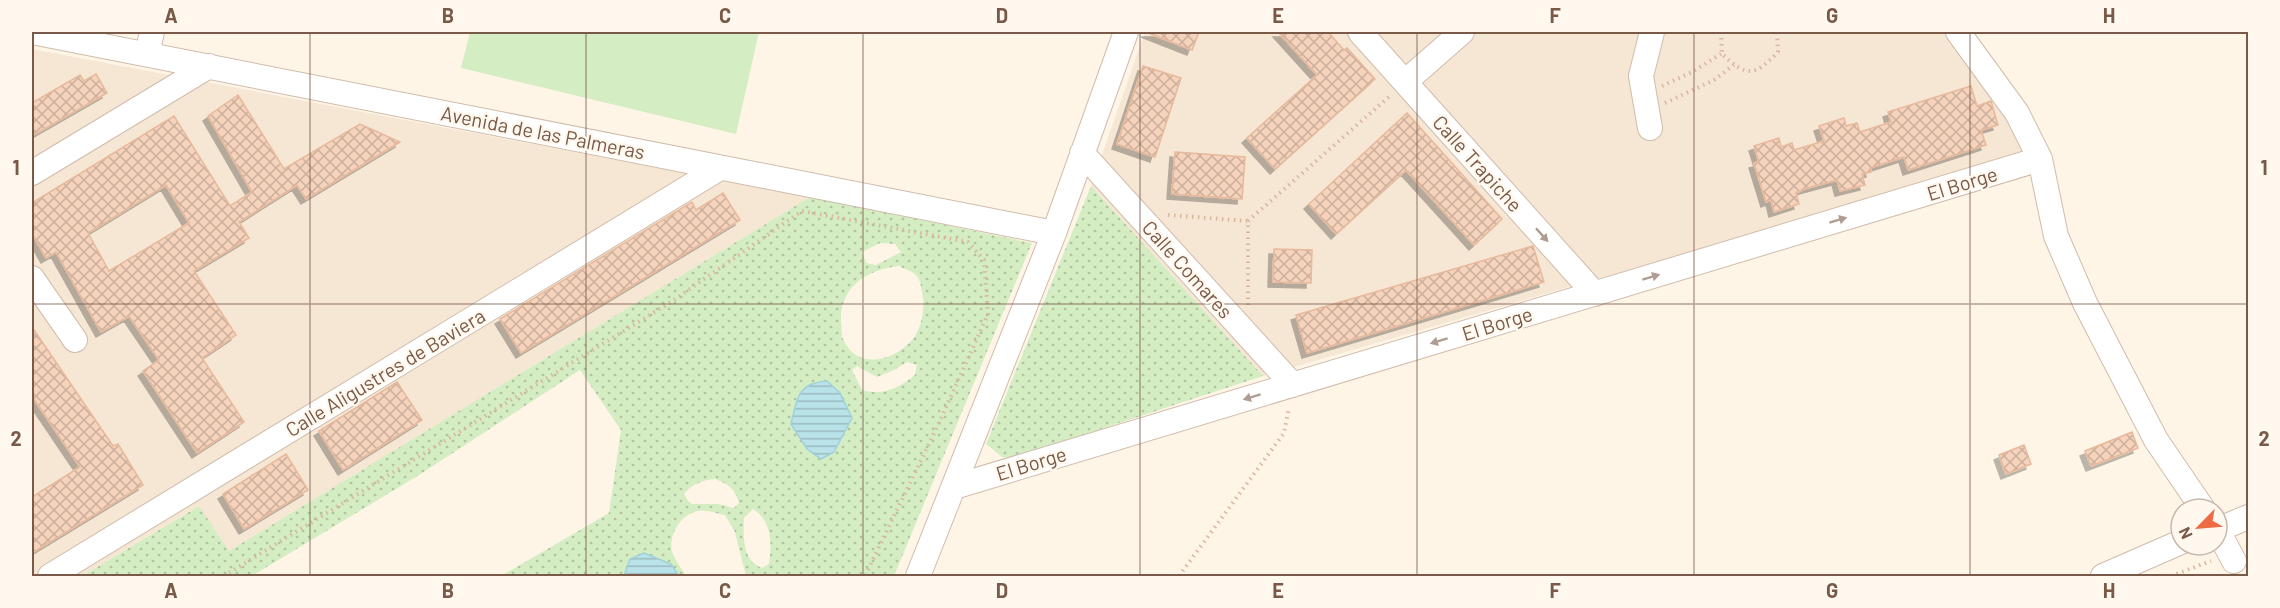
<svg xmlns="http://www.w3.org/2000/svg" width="2280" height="608" font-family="Barlow,sans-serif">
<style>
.residential{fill:#f6e6d4}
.grass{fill:url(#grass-dots);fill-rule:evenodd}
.garden{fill:#d4edc3}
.water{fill:url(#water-rules);stroke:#9ed2db;stroke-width:1.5}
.building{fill:url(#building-cross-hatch);stroke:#e8b99b;stroke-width:1.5;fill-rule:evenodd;filter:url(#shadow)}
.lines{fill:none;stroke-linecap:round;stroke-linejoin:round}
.minor-casing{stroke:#d0bcab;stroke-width:26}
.path{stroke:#dab69f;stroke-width:4;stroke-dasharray:1.5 4.5;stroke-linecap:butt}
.minor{stroke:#fff;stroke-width:24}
.oneway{fill:#af9c92}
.grid{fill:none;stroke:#795a49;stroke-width:1.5;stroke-opacity:0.55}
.labels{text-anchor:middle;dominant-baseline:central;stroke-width:4.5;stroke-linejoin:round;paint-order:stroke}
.street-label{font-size:20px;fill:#795a49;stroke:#fff8ee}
.neatline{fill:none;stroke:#795a49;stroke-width:2}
.grid-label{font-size:20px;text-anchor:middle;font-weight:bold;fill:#795a49}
</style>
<defs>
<pattern id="grass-dots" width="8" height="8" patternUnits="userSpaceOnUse" patternTransform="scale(1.5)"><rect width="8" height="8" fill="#d4edc3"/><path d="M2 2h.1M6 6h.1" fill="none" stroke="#b1c3a0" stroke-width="1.8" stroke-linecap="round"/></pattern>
<pattern id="water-rules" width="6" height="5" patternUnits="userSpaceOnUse" patternTransform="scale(1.5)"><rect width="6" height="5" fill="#b9e2e9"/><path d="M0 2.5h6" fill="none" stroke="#9bbabf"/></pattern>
<pattern id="building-cross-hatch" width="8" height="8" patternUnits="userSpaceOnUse" patternTransform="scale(1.5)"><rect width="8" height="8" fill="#f5d3bc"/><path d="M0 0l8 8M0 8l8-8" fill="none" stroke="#cbae9b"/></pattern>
<filter id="shadow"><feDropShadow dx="-5" dy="5" stdDeviation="0" flood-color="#0004"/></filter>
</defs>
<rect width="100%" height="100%" fill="#fef5e6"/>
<path class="residential" d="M 1145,32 L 1947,32 L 1989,90 L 2026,154 L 1263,376 L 1091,186 Z
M 32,49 L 810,197 L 229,551 L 198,506 L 82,576 L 32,576 Z"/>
<path class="grass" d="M 1091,186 L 1263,376 L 1012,458 L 1002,457 L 986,444 Z
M 810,197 L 1032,243 L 894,576 L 746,576 L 735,532 L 725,515 C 716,513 705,509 697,511 C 680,515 668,536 672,552 C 675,560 682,569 686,576 L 679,576 L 671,564 L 630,559 L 624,576 L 501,576 L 609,513 L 621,430 L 580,370 L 419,475 L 252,576 L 82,576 L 199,506 L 229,551 ZM 880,243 L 895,244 L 901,252 L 876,265 L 866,263 L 862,252 ZM 899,266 C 904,269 912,271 916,275 C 920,279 921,286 922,292 C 925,305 923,324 915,336 C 898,360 859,372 844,341 C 841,336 842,329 841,323 C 839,287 866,270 899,266 ZM 907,362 L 917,365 L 915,375 C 899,388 883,396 862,390 L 852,370 L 857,366 L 877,377 L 894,370 ZM 715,479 C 729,484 735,489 739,503 L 734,508 L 718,504 L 692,504 L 688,501 L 684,494 C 692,484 703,480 715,479 ZM 753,509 C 772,522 772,542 769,564 L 762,568 C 742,560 743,536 744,518 Z"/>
<path class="garden" d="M 470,32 L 759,32 L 736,134 L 461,68 Z"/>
<path class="water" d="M 827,381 L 840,393 L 852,418 L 834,452 L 821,459 L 807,449 L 791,424 C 797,399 797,383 827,381 Z
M 644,553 L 671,564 L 679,576 L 624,576 L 630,559 Z"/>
<path class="building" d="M 1146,32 L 1199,32 L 1192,50 Z
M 1278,32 L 1328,32 L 1344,50 L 1347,48 L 1375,79 L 1275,169 L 1247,138 L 1317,75 Z
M 1143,66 L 1181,78 L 1155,157 L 1117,144 Z
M 96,74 L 107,93 L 32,136 L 32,103 L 80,75 L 84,81 Z
M 1971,86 L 1977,106 L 1991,101 L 1998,125 L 1981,130 L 1986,145 L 1908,170 L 1904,157 L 1870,168 L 1871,172 L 1862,174 L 1865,185 L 1840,191 L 1837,180 L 1804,189 L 1796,193 L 1799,204 L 1774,212 L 1771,200 L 1766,202 L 1754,163 L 1759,162 L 1754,146 L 1779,138 L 1781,147 L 1792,143 L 1794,150 L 1824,141 L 1819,126 L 1844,118 L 1846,126 L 1857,123 L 1860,132 L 1891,122 L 1888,112 Z
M 238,95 L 284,169 L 360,124 L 400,142 L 306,199 L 297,185 L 239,222 L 249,238 L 194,271 L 236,335 L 202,358 L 244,422 L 197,453 L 143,371 L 159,360 L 129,316 L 101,332 L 56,252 L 46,258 L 32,233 L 32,203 L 174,116 L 230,206 L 252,192 L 208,116 ZM 166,185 L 189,223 L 109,271 L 88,233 Z
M 1407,113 L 1502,219 L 1474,245 L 1406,170 L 1336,234 L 1309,204 Z
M 1175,152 L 1245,157 L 1242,199 L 1172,194 Z
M 723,193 L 740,220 L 521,353 L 500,319 L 692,202 L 696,210 Z
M 1533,246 L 1544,282 L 1307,353 L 1296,315 Z
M 1274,249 L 1312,250 L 1311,283 L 1273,282 Z
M 32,327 L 113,446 L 118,444 L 143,485 L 32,553 L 32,497 L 80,467 L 32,396 Z
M 397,382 L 422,420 L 343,470 L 319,431 Z
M 2132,432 L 2138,448 L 2091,466 L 2085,451 Z
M 2024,445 L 2031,464 L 2006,474 L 1999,455 Z
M 286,454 L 308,490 L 244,529 L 223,494 Z"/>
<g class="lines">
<defs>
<path id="minor" d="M 32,32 L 1054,233
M 1360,32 L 1595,294
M 1958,32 L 2017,113 L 2040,159 L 2056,236 L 2085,303 L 2156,440 L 2203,509
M 147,54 L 152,32
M 1405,82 L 1462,32
M 1650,128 L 1641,76 L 1652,32
M 1082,153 L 1293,385
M 32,173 L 209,66
M 32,278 L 75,340
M 954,487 L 2040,159
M 2217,529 L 2234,561
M 2217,530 L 2248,517
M 50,576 L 720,168
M 918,576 L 1054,233 L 1126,32
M 2103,576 L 2181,542"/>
</defs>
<use href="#minor" class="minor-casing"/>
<path class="path" d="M 1721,32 L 1722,54 C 1747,77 1754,77 1778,52 L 1777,32
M 1662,86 L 1692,72 L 1721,54
M 1665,103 L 1714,80 L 1734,65
M 1168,215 L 1248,221
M 1248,305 L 1248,221 L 1391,95
M 224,576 L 671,302 L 802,211 L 968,242 L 984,260 L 988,314 L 939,423 L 865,576
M 1179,576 L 1284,433 L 1289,408
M 2171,576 L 2211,561"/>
<use href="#minor" class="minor"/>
</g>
<defs><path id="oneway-solid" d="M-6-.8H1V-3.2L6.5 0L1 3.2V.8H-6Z" transform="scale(1.5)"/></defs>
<g class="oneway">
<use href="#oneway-solid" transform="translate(1838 220) rotate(-17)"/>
<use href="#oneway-solid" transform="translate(1542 235) rotate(48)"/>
<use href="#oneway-solid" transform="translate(1651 277) rotate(-17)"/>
<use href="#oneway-solid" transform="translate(1439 341) rotate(163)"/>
<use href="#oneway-solid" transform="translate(1252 397) rotate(163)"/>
</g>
<path class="grid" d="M 310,32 L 310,576M 586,32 L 586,576M 863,32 L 863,576M 1140,32 L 1140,576M 1417,32 L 1417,576M 1694,32 L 1694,576M 1970,32 L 1970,576M 32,304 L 2248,304"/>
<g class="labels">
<g class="street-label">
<text transform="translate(543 132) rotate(11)">Avenida de las Palmeras</text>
<text transform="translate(1478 163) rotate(48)">Calle Trapiche</text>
<text transform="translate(1962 183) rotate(-17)">El Borge</text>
<text transform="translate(1188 269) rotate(48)">Calle Comares</text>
<text transform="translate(1497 323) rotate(-17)">El Borge</text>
<text transform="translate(385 372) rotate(-31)">Calle Aligustres de Baviera</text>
<text transform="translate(1031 463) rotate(-17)">El Borge</text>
</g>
</g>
<rect width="2280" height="608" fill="none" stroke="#fff8ee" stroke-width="66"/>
<g transform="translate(2199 527) rotate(245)"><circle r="28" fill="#fff8ee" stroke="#c9b9ac" stroke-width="1.5"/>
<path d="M0-4.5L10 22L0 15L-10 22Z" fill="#ee6b44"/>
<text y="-9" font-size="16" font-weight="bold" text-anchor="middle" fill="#795a49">N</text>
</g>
<rect x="33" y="33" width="2214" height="542" class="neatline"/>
<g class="grid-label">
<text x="171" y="23">A</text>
<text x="448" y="23">B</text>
<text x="725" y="23">C</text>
<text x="1002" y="23">D</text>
<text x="1278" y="23">E</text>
<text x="1555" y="23">F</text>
<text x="1832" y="23">G</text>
<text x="2109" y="23">H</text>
<text x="16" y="175">1</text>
<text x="2264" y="175">1</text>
<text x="16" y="446">2</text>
<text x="2264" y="446">2</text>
<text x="171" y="598">A</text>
<text x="448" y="598">B</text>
<text x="725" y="598">C</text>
<text x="1002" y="598">D</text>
<text x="1278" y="598">E</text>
<text x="1555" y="598">F</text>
<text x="1832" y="598">G</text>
<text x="2109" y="598">H</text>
</g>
</svg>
